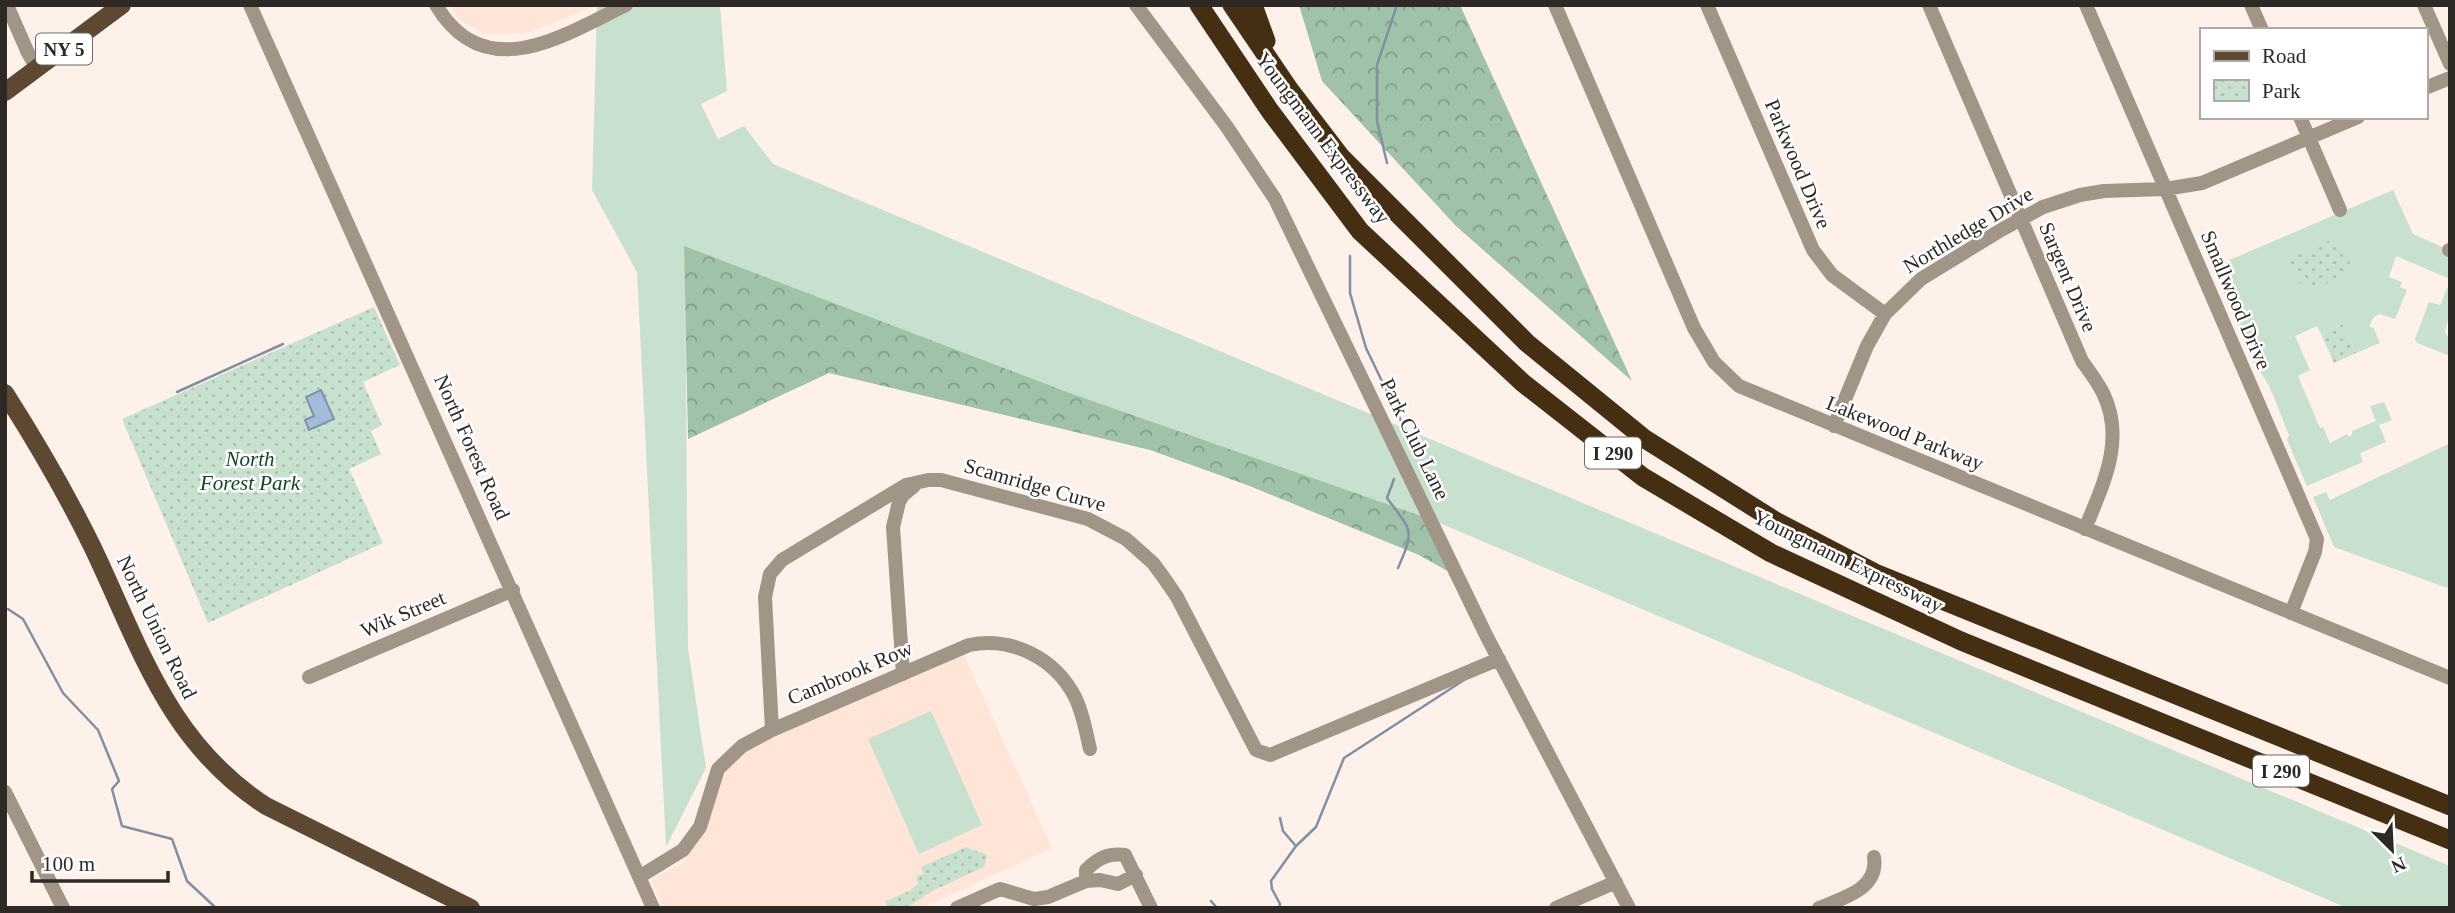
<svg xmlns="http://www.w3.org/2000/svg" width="2455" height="913" font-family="'Times New Roman',serif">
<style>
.built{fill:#fee5d7}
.green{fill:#c8e1ce}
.forest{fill:url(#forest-crowns)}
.park{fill:url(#park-dots)}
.water{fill:#a3bcdc;stroke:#8090a5;stroke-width:2}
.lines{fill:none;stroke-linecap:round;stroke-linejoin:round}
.stream{stroke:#8090a5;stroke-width:2.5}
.minor{stroke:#a19588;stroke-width:14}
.major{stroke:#5d4931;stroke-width:18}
.highway{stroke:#452f12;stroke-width:19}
.labels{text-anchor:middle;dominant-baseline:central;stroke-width:5;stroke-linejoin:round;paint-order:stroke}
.shield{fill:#fff;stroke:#6d6967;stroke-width:2}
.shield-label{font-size:19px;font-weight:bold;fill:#2f2926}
.street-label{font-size:21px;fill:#2f2926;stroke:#fff}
.park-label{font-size:21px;font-style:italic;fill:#0c4826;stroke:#fff}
</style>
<defs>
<pattern id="forest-crowns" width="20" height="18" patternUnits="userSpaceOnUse" patternTransform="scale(1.75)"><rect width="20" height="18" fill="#9fc2a8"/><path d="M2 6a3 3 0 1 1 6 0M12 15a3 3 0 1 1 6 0" fill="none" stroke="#829e89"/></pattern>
<pattern id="park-dots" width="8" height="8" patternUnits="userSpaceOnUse" patternTransform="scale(1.75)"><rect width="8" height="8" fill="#c8e1ce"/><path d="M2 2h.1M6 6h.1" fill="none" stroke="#acc1b1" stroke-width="1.8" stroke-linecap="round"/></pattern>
</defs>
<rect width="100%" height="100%" fill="#fef1e9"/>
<path class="built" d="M 450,5 L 597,5 L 527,33 L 486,34 L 458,19 Z
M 964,655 L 1052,848 L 922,908 L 664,908 L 651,880 L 682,863 L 695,847 L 705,831 L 723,776 L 735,759 L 755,745 Z"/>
<path class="green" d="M 597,5 L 720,5 L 727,91 L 701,104 L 718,139 L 744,126 L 773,164 L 2450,866 L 2450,908 L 2347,908 L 1430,519 L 1070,393 L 685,247 L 688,648 L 706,768 L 666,847 L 637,272 L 592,190 Z
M 2393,190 L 2413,234 L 2449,250 L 2450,279 L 2396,256 L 2389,277 L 2402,282 L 2400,287 L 2407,290 L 2395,319 L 2380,314 L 2374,317 L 2369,326 L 2374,329 L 2380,343 L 2356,353 L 2343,324 L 2321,334 L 2317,326 L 2295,336 L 2310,370 L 2298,376 L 2320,428 L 2323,427 L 2330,443 L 2347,434 L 2349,437 L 2352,435 L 2352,431 L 2376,421 L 2370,406 L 2384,402 L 2392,420 L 2379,425 L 2386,442 L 2360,453 L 2363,462 L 2307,486 L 2287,440 L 2289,435 C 2281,417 2270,379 2256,368 L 2213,267 Z
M 2450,282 L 2450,312 L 2445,332 L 2450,340 L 2450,356 L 2417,343 L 2415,339 L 2429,302 L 2440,305 Z
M 2450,443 L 2450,589 L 2334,547 L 2313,497 L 2326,492 L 2330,500 Z
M 931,711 L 982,825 L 919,854 L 868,739 Z"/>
<path class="forest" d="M 1299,5 L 1460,5 L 1632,381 L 1456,226 L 1322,81 Z
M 684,246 L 1070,393 L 1430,519 L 1458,577 L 1419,555 L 1247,485 L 1150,450 L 829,373 L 688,439 Z"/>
<path class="park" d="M 2333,239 L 2341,244 L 2354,273 L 2312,289 L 2298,282 L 2287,258 Z
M 374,307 L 400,365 L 363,382 L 382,425 L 371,431 L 381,454 L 349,469 L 383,543 L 208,623 L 122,419 Z
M 2343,324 L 2356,353 L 2334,363 L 2321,334 Z
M 966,847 L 987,855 L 984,867 L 934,890 L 906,908 L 886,908 L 886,901 L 909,891 L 918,884 L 916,876 L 924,874 L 921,867 Z"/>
<path class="water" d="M 321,390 L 334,419 L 309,430 L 305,420 L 314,416 L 306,397 Z"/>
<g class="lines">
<path class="stream" d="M 1387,163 L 1377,121 L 1377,65 L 1397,5
M 1350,256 L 1350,293 L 1366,348 L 1415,450
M 177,392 L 283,344
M 1394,479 L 1387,498 C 1412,532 1415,529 1398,568
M 8,609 L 23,619 L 63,693 L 98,730 L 119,781 L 112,789 L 122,826 L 172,839 L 187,881 L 216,908
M 1280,818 L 1283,831 L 1295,845
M 1211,901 L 1217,908
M 1279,908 L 1280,904 L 1272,889 L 1271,881 L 1296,846 L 1316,827 L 1344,758 L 1464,680"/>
<path class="minor" d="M 7,5 L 28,53 L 37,68
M 250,5 L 653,908
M 436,5 C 485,87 562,36 626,5
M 1136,5 L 1227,127 L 1275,199 L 1487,637 L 1629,908
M 1555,5 L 1694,328 L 1714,362 L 1739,386 L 2450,678
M 1707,5 L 1813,250 L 1832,275 L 1885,314
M 1929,5 L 2082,361 C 2089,371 2097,381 2103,393 C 2126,440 2103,484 2085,529
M 2086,5 L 2317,539 L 2315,552 L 2291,613
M 2251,5 L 2262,30
M 2424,5 L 2450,64
M 2425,88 L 2450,78
M 2300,117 L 2340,210
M 2449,250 L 2450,250
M 1834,426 L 1867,346 L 1885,314 L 1921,279 L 2001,230 L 2043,207 L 2080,195 L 2104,191 L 2165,189 L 2202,183 L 2358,117
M 903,674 L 893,527 L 899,502 L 903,495 L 914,486
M 309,677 L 513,590
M 772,730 L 765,597 L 770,574 L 782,560 L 906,485 L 928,480 L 941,480 L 1088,519 L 1126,539 L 1153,563 L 1164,578 L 1177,597 L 1256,750 L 1270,755 L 1499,659
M 5,792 L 63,908
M 639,877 L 683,850 L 700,827 L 718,769 L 742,746 L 772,730 L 969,645 C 1011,636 1055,658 1075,697 C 1083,713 1086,732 1090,749
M 1086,881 L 1086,870 C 1098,858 1108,853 1125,855 L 1151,908
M 957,908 L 1000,889 L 1034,899 L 1048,897 L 1086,881 L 1100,880 L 1118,884 L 1136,875
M 1556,908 L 1616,882
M 1819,908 C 1843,898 1879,889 1874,857"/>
<path class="major" d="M 5,92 L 122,5
M 5,393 C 37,443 66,493 92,546 C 140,646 167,742 266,806 L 471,908"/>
<path class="highway" d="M 1199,5 L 1270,111 L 1360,231 L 1523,383 L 1643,477 L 1771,553 L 1961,641 L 2450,840
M 1232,5 L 1289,89 L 1341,157 L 1527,343 L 1645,439 L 1777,522 L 1875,573 L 2450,806
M 1253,5 L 1266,41"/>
</g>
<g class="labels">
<g class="shield">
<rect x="36" y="33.5" width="56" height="31" rx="5"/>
<rect x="1585" y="437.5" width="56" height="31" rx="5"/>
<rect x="2253" y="755.5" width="56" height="31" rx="5"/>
</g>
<g class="shield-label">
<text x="64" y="49">NY 5</text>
<text x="1613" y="453">I 290</text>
<text x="2281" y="771">I 290</text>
</g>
<g class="street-label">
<text transform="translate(1323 138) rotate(53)">Youngmann Expressway</text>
<text transform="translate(1798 164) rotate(67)">Parkwood Drive</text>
<text transform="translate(1968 230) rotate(-31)">Northledge Drive</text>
<text transform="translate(2068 277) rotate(67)">Sargent Drive</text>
<text transform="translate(2236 300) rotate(67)">Smallwood Drive</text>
<text transform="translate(1905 433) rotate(22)">Lakewood Parkway</text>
<text transform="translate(1415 439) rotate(64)">Park Club Lane</text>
<text transform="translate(472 447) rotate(66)">North Forest Road</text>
<text transform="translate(1035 485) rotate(16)">Scamridge Curve</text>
<text transform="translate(1848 561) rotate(26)">Youngmann Expressway</text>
<text transform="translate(403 614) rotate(-23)">Wik Street</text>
<text transform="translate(157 627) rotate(64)">North Union Road</text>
<text transform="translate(850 673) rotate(-23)">Cambrook Row</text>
</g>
<g class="park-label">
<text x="250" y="459">North<tspan x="250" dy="24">Forest Park</tspan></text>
</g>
</g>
<rect width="2455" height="913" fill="none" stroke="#2f2926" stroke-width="14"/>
<rect x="2200" y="28" width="228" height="91" fill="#ffffff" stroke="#aca9a8" stroke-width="2"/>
<rect x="2214" y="51" width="35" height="10" fill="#5d4931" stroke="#aca9a8" stroke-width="2"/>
<text x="2262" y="63" font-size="21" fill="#2f2926">Road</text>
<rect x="2214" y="80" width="35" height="21" fill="url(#park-dots)" stroke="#aca9a8" stroke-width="2"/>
<text x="2262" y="98" font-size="21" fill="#2f2926">Park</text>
<g transform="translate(2392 850) rotate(156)" stroke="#ffffff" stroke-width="5" paint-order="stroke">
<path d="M0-5L12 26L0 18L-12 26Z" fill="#2f2926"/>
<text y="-10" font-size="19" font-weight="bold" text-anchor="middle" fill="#2f2926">N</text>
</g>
<path d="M32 871v10h136v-10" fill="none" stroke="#2f2926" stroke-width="3.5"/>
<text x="42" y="871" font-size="21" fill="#2f2926" stroke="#ffffff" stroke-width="5" paint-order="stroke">100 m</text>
</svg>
